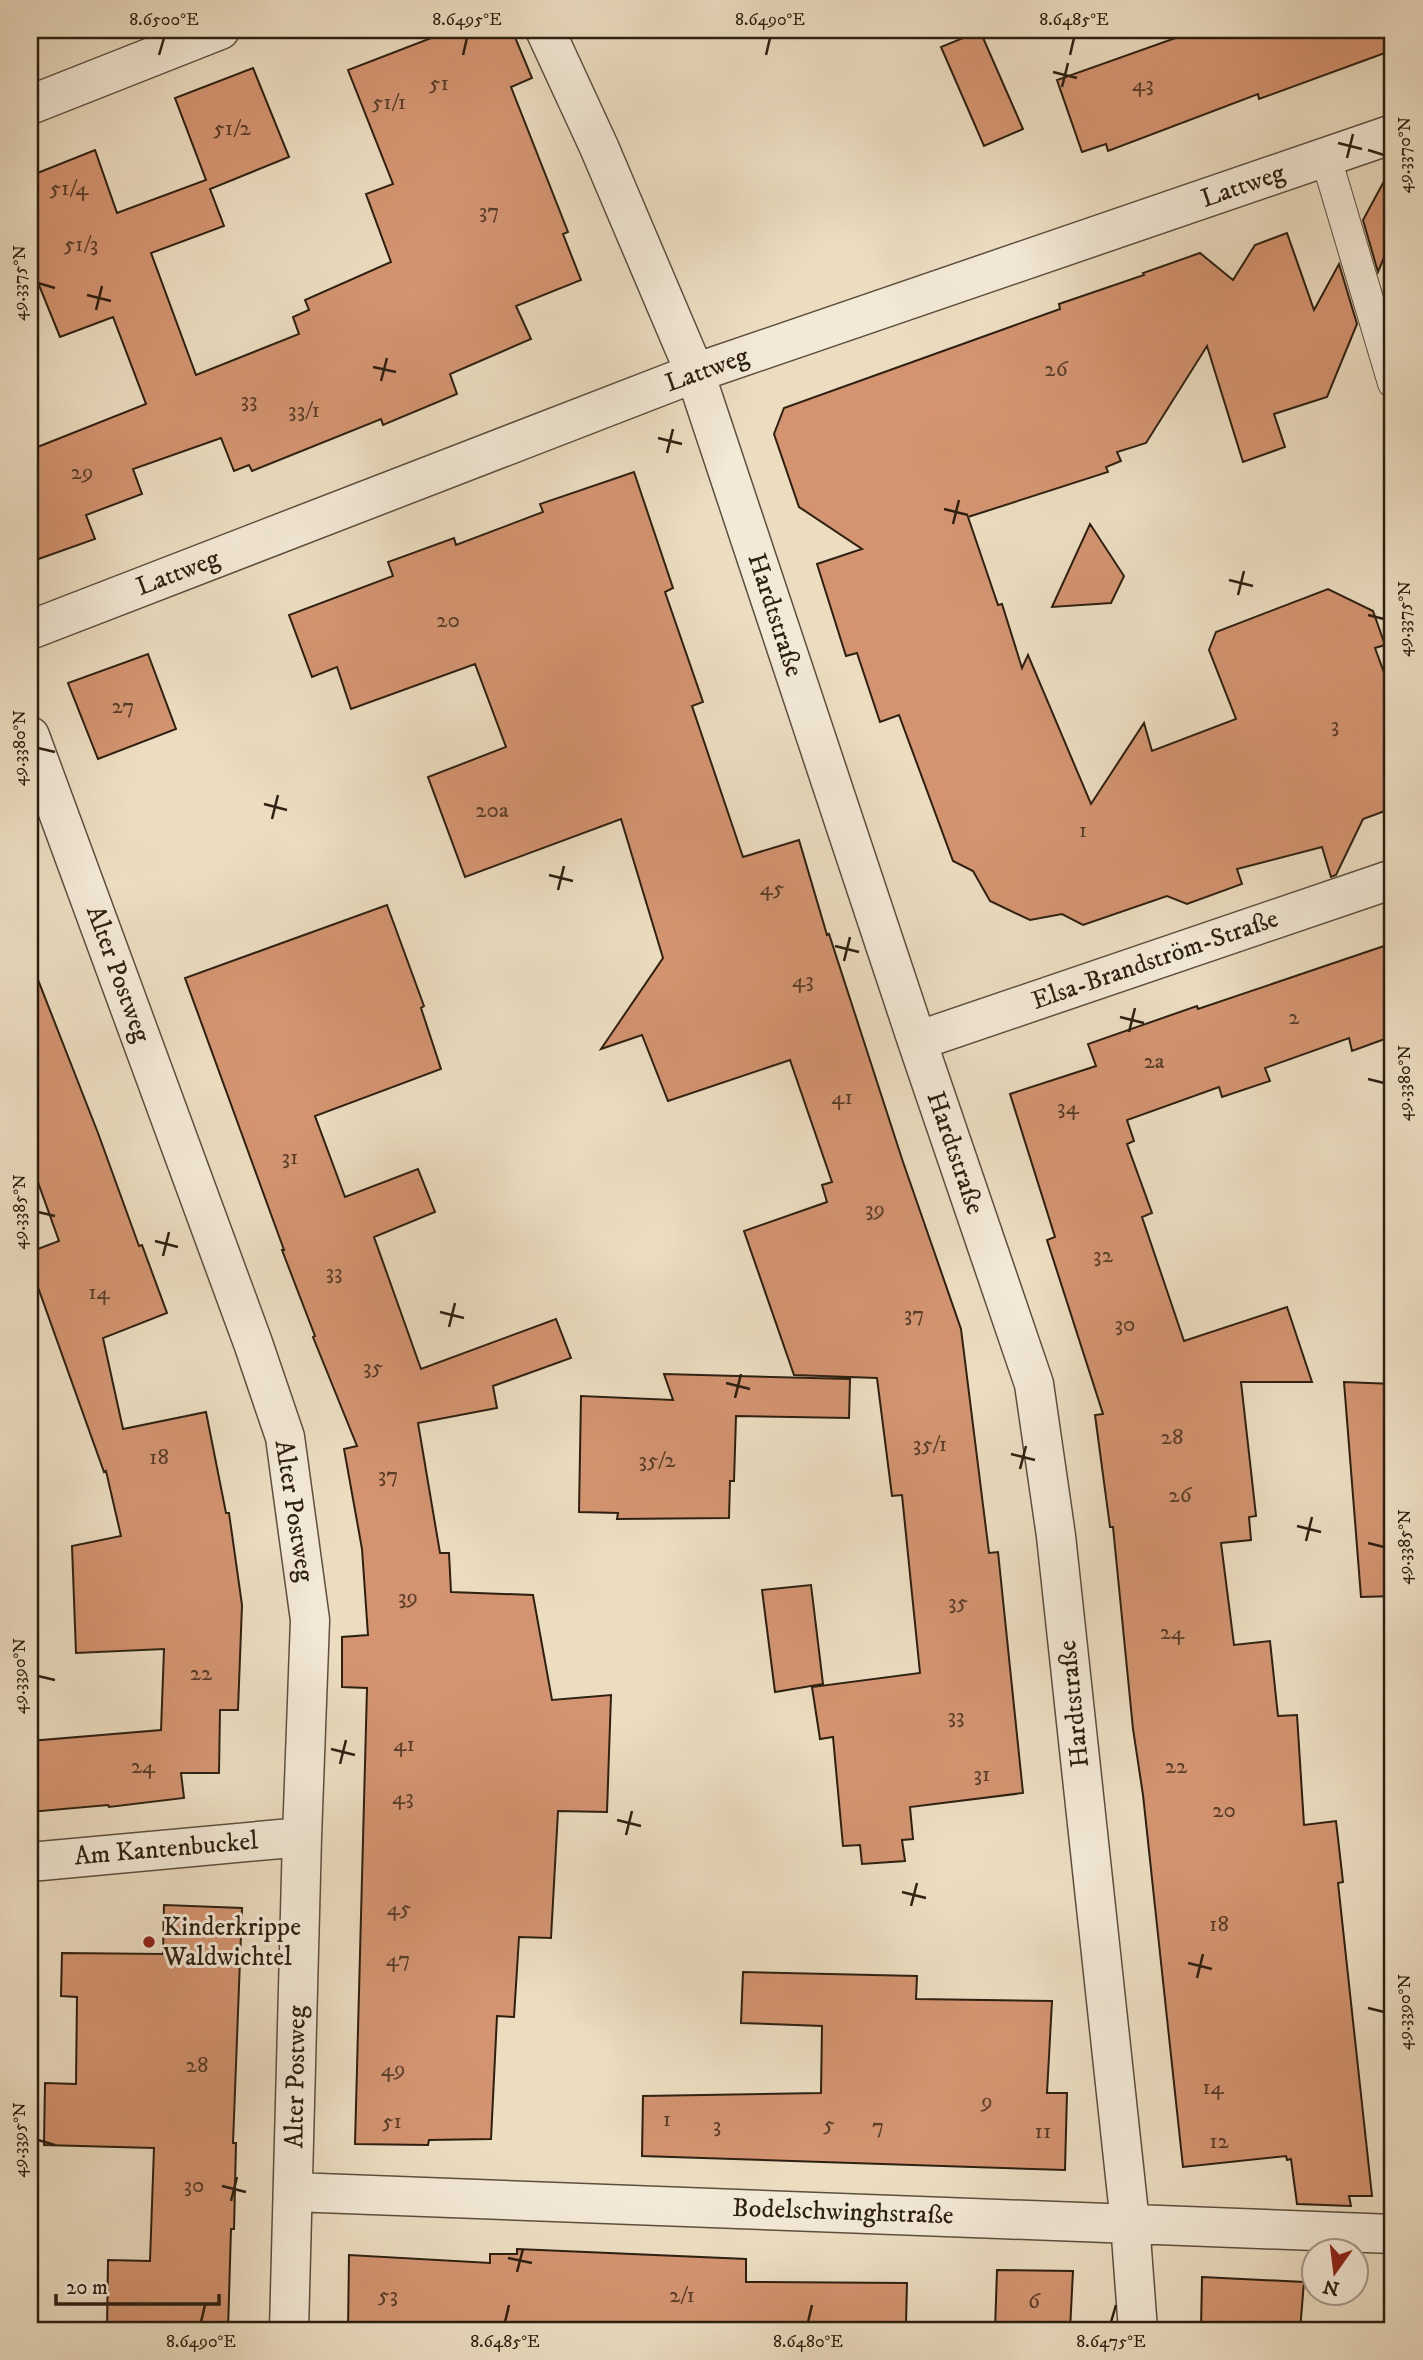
<svg xmlns="http://www.w3.org/2000/svg" width="1423" height="2360" font-family="'IM FELL DW Pica',serif">
<style>
.building{fill:#d49471;stroke:#2d2011;stroke-width:2}
.lines{fill:none;stroke-linecap:round;stroke-linejoin:round}
.service-casing{stroke:#5d4f3d;stroke-width:32}
.minor-casing{stroke:#5d4f3d;stroke-width:41}
.service{stroke:#f3e9d7;stroke-width:30}
.minor{stroke:#f3e9d7;stroke-width:38}
.ticks{fill:none;stroke:#2d2011;stroke-width:2.5}
.poi-dot{fill:#8f2418;stroke:#f3e9d7;stroke-width:2.5}
.labels{text-anchor:middle;dominant-baseline:central;stroke-width:6;stroke-linejoin:round;paint-order:stroke}
.number-label{font-size:23px;fill:#573d29}
.street-label{font-size:26px;fill:#2d2011;stroke:#f3e9d7}
.poi-label{font-size:26px;fill:#2d2011;stroke:#f3e9d7;text-anchor:start}
.neatline{fill:none;stroke:#2d2011;stroke-width:2.5}
.ticks-label{font-size:18px;text-anchor:middle;fill:#2d2011}
</style>
<rect width="100%" height="100%" fill="#ecddc1"/>
<filter id="stains"><feTurbulence type="fractalNoise" baseFrequency=".00286" numOctaves="4"/><feColorMatrix values="0 0 0 0 .2 0 0 0 0 .09 0 0 0 0 .02 0 0 0 .5 -.17"/></filter>
<radialGradient id="worn" r=".72"><stop offset=".6" stop-color="#630" stop-opacity="0"/><stop offset="1" stop-color="#630" stop-opacity=".3"/></radialGradient>
<path class="building" d="M 452,30 L 512,30 L 532,78 L 511,87 L 568,232 L 563,234 L 581,280 L 516,306 L 531,339 L 450,374 L 457,394 L 383,425 L 381,419 L 252,471 L 249,465 L 234,471 L 221,438 L 133,469 L 142,494 L 86,515 L 95,539 L 30,562 L 30,450 L 146,404 L 113,317 L 60,337 L 30,263 L 30,176 L 95,150 L 117,213 L 206,180 L 175,98 L 253,68 L 289,157 L 210,189 L 224,226 L 151,253 L 196,375 L 299,334 L 293,317 L 309,310 L 305,300 L 391,262 L 366,194 L 393,184 L 348,70 Z
M 1198,30 L 1393,30 L 1393,50 L 1259,99 L 1258,94 L 1108,151 L 1106,144 L 1082,152 L 1057,80 Z
M 980,31 L 1023,129 L 984,146 L 941,47 Z
M 1383,183 L 1393,188 L 1393,236 L 1378,272 L 1363,220 Z
M 1287,233 L 1314,310 L 1339,264 L 1357,324 L 1327,397 L 1274,414 L 1285,447 L 1243,462 L 1207,346 L 1146,443 L 1117,452 L 1121,461 L 1106,467 L 1108,472 L 968,517 L 998,605 L 1002,604 L 1022,668 L 1028,655 L 1091,804 L 1144,723 L 1152,751 L 1236,719 L 1209,650 L 1216,632 L 1328,589 L 1373,611 L 1385,645 L 1375,648 L 1393,697 L 1393,808 L 1363,819 L 1336,875 L 1331,877 L 1322,847 L 1237,869 L 1242,884 L 1187,904 L 1167,896 L 1083,925 L 1062,914 L 1030,920 L 990,901 L 973,871 L 953,861 L 899,715 L 880,722 L 857,653 L 846,656 L 817,564 L 862,549 L 799,507 L 774,434 L 784,408 L 1060,309 L 1059,304 L 1144,275 L 1143,273 L 1200,253 L 1233,280 L 1255,245 Z
M 634,472 L 673,588 L 665,592 L 703,702 L 692,706 L 743,857 L 799,840 L 827,935 L 829,934 L 903,1162 L 961,1329 L 989,1553 L 998,1552 L 1023,1793 L 910,1807 L 913,1839 L 902,1840 L 905,1861 L 862,1864 L 860,1845 L 843,1846 L 833,1737 L 820,1739 L 812,1687 L 920,1673 L 902,1495 L 892,1496 L 877,1378 L 794,1375 L 744,1231 L 827,1202 L 822,1185 L 832,1182 L 790,1060 L 668,1101 L 642,1035 L 601,1049 L 663,958 L 621,819 L 465,877 L 428,777 L 506,747 L 475,664 L 351,709 L 337,667 L 312,677 L 289,615 L 393,576 L 388,562 L 454,538 L 456,545 L 543,512 L 540,504 Z
M 1090,524 L 1124,576 L 1111,603 L 1052,607 Z
M 148,654 L 176,729 L 98,759 L 68,683 Z
M 387,905 L 424,1006 L 421,1008 L 441,1069 L 315,1116 L 345,1197 L 418,1169 L 435,1212 L 374,1237 L 421,1369 L 556,1319 L 571,1358 L 493,1386 L 497,1408 L 418,1423 L 440,1553 L 449,1553 L 451,1592 L 533,1595 L 552,1700 L 611,1695 L 607,1812 L 558,1811 L 551,1938 L 519,1937 L 514,2017 L 497,2016 L 491,2139 L 429,2140 L 428,2145 L 355,2144 L 367,1688 L 342,1687 L 342,1637 L 368,1635 L 362,1549 L 344,1449 L 357,1446 L 313,1337 L 315,1336 L 282,1250 L 284,1250 L 185,978 Z
M 1393,943 L 1393,1036 L 1352,1051 L 1349,1038 L 1265,1068 L 1270,1081 L 1222,1097 L 1219,1087 L 1127,1120 L 1134,1141 L 1127,1144 L 1152,1213 L 1142,1217 L 1184,1341 L 1287,1307 L 1312,1382 L 1241,1382 L 1256,1516 L 1249,1517 L 1251,1540 L 1221,1543 L 1234,1645 L 1270,1641 L 1278,1716 L 1297,1715 L 1304,1825 L 1336,1821 L 1343,1882 L 1338,1883 L 1372,2196 L 1349,2196 L 1351,2206 L 1297,2204 L 1291,2159 L 1287,2160 L 1286,2156 L 1183,2167 L 1143,1795 L 1133,1729 L 1113,1527 L 1110,1527 L 1095,1415 L 1103,1414 L 1047,1240 L 1055,1237 L 1010,1094 L 1096,1066 L 1088,1044 L 1197,1006 L 1198,1009 Z
M 30,967 L 33,967 L 98,1133 L 139,1246 L 142,1245 L 167,1313 L 103,1338 L 123,1429 L 206,1412 L 226,1513 L 229,1513 L 242,1605 L 238,1710 L 220,1710 L 219,1773 L 181,1773 L 184,1798 L 109,1807 L 108,1805 L 30,1812 L 30,1741 L 161,1730 L 164,1649 L 76,1653 L 72,1546 L 121,1536 L 106,1471 L 104,1472 L 30,1265 L 30,1252 L 59,1241 L 30,1160 Z
M 664,1374 L 850,1379 L 849,1418 L 736,1416 L 734,1481 L 730,1481 L 729,1518 L 617,1519 L 618,1513 L 579,1512 L 581,1396 L 673,1400 Z
M 1344,1382 L 1393,1384 L 1393,1596 L 1361,1597 Z
M 811,1585 L 823,1684 L 775,1692 L 762,1590 Z
M 164,1905 L 242,1908 L 233,2143 L 236,2143 L 234,2229 L 231,2229 L 228,2330 L 107,2330 L 108,2260 L 150,2261 L 154,2148 L 44,2145 L 45,2083 L 76,2084 L 77,1997 L 61,1996 L 62,1953 L 163,1954 Z
M 743,1972 L 917,1976 L 916,1999 L 1052,2001 L 1047,2093 L 1067,2093 L 1065,2170 L 642,2156 L 643,2096 L 821,2093 L 822,2026 L 741,2023 Z
M 517,2249 L 746,2259 L 746,2282 L 907,2283 L 906,2324 L 887,2324 L 887,2330 L 348,2330 L 349,2255 L 490,2263 L 490,2254 L 517,2254 Z
M 997,2270 L 1073,2271 L 1070,2330 L 995,2330 Z
M 1202,2277 L 1304,2282 L 1300,2330 L 1201,2330 Z"/>
<g class="lines">
<defs>
<path id="service" d="M 1326,158 L 1393,383"/>
<path id="minor" d="M 545,30 L 599,147 L 695,373 L 917,1041 L 1034,1384 L 1056,1536 L 1130,2223 L 1138,2330
M 30,105 L 220,30
M 30,630 L 695,373 L 1393,134
M 30,736 L 253,1343 L 285,1437 L 310,1620 L 302,1837 L 289,2330
M 917,1041 L 1393,879
M 30,1862 L 302,1837
M 293,2192 L 1393,2234"/>
</defs>
<use href="#service" class="service-casing"/>
<use href="#minor" class="minor-casing"/>
<use href="#service" class="service"/>
<use href="#minor" class="minor"/>
</g>
<path class="ticks" d="M 159,55 L 164,38M 463,55 L 467,38M 766,55 L 770,38M 1070,55 L 1074,38M 1053,72 L 1077,78M 1062,87 L 1068,63M 1338,143 L 1362,149M 1368,150 L 1384,155M 1347,158 L 1353,134M 38,283 L 55,288M 87,295 L 111,301M 96,310 L 102,286M 373,367 L 396,372M 381,381 L 387,358M 658,438 L 682,444M 667,453 L 673,429M 944,509 L 968,515M 953,524 L 959,500M 1229,580 L 1253,586M 1238,595 L 1244,571M 1368,615 L 1384,619M 38,748 L 55,752M 264,804 L 287,810M 272,819 L 278,795M 549,875 L 573,881M 558,890 L 564,866M 835,946 L 859,952M 844,961 L 850,937M 1120,1017 L 1144,1023M 1129,1032 L 1135,1008M 1368,1079 L 1384,1083M 38,1212 L 55,1216M 155,1241 L 178,1247M 163,1256 L 169,1232M 440,1312 L 464,1318M 449,1327 L 455,1303M 726,1383 L 750,1389M 735,1398 L 741,1374M 1011,1454 L 1035,1460M 1020,1469 L 1026,1446M 1297,1526 L 1321,1532M 1306,1541 L 1312,1517M 1368,1543 L 1384,1547M 38,1676 L 55,1680M 331,1749 L 355,1755M 340,1764 L 346,1740M 617,1820 L 641,1826M 626,1835 L 632,1811M 902,1892 L 926,1898M 911,1906 L 917,1883M 1188,1963 L 1212,1969M 1197,1978 L 1203,1954M 1368,2008 L 1384,2012M 38,2140 L 55,2145M 222,2186 L 246,2192M 231,2201 L 237,2177M 508,2258 L 532,2263M 517,2272 L 523,2249M 201,2322 L 205,2305M 505,2322 L 509,2305M 808,2322 L 812,2305M 1111,2322 L 1116,2305"/>
<circle class="poi-dot" cx="149" cy="1942" r="7"/>
<g class="labels">
<g class="number-label">
<text x="439" y="83">51</text>
<text x="1143" y="84">43</text>
<text x="389" y="102">51/1</text>
<text x="232" y="128">51/2</text>
<text x="69" y="188">51/4</text>
<text x="489" y="211">37</text>
<text x="81" y="244">51/3</text>
<text x="1056" y="369">26</text>
<text x="249" y="400">33</text>
<text x="304" y="410">33/1</text>
<text x="82" y="472">29</text>
<text x="448" y="620">20</text>
<text x="123" y="706">27</text>
<text x="1335" y="725">3</text>
<text x="492" y="810">20a</text>
<text x="1083" y="830">1</text>
<text x="772" y="888">45</text>
<text x="803" y="980">43</text>
<text x="1294" y="1017">2</text>
<text x="1154" y="1061">2a</text>
<text x="842" y="1097">41</text>
<text x="1068" y="1107">34</text>
<text x="290" y="1157">31</text>
<text x="875" y="1209">39</text>
<text x="1103" y="1255">32</text>
<text x="334" y="1272">33</text>
<text x="99" y="1292">14</text>
<text x="914" y="1314">37</text>
<text x="1125" y="1324">30</text>
<text x="373" y="1367">35</text>
<text x="1172" y="1437">28</text>
<text x="930" y="1444">35/1</text>
<text x="159" y="1457">18</text>
<text x="657" y="1460">35/2</text>
<text x="388" y="1475">37</text>
<text x="1180" y="1495">26</text>
<text x="408" y="1597">39</text>
<text x="958" y="1602">35</text>
<text x="1172" y="1632">24</text>
<text x="201" y="1673">22</text>
<text x="956" y="1716">33</text>
<text x="404" y="1744">41</text>
<text x="143" y="1766">24</text>
<text x="1176" y="1766">22</text>
<text x="982" y="1774">31</text>
<text x="403" y="1797">43</text>
<text x="1224" y="1810">20</text>
<text x="399" y="1908">45</text>
<text x="1219" y="1924">18</text>
<text x="398" y="1959">47</text>
<text x="197" y="2065">28</text>
<text x="393" y="2069">49</text>
<text x="1213" y="2087">14</text>
<text x="987" y="2101">9</text>
<text x="667" y="2119">1</text>
<text x="392" y="2121">51</text>
<text x="829" y="2124">5</text>
<text x="717" y="2125">3</text>
<text x="878" y="2126">7</text>
<text x="1043" y="2131">11</text>
<text x="1219" y="2141">12</text>
<text x="194" y="2185">30</text>
<text x="388" y="2295">53</text>
<text x="682" y="2295">2/1</text>
<text x="1034" y="2301">6</text>
</g>
<g class="street-label">
<text transform="translate(1243 186) rotate(-19)">Lattweg</text>
<text transform="translate(707 370) rotate(-20)">Lattweg</text>
<text transform="translate(178 573) rotate(-21)">Lattweg</text>
<text transform="translate(775 615) rotate(72)">Hardtstraße</text>
<text transform="translate(1155 960) rotate(-19)">Elsa-Brandström-Straße</text>
<text transform="translate(118 974) rotate(70)">Alter Postweg</text>
<text transform="translate(955 1153) rotate(71)">Hardtstraße</text>
<text transform="translate(294 1511) rotate(81)">Alter Postweg</text>
<text transform="translate(1074 1704) rotate(-96)">Hardtstraße</text>
<text transform="translate(166 1849) rotate(-5)">Am Kantenbuckel</text>
<text transform="translate(296 2077) rotate(-89)">Alter Postweg</text>
<text transform="translate(843 2212) rotate(2)">Bodelschwinghstraße</text>
</g>
<g class="poi-label">
<text x="163" y="1927">Kinderkrippe<tspan x="163" dy="30">Waldwichtel</tspan></text>
</g>
</g>
<rect width="1423" height="2360" fill="none" stroke="#ecddc1" stroke-width="77"/>
<g transform="translate(1335 2272) rotate(194)"><circle r="33" fill="#f3e9d7" stroke="#a49988" stroke-width="2"/>
<path d="M0-5L12 26L0 18L-12 26Z" fill="#8f2418"/>
<text y="-10" font-size="19" font-weight="bold" text-anchor="middle" fill="#2d2011">N</text>
</g>
<path d="M56 2294v10h163v-10" fill="none" stroke="#2d2011" stroke-width="3.5"/>
<text x="66" y="2294" font-size="21" fill="#2d2011" stroke="#f3e9d7" stroke-width="5" paint-order="stroke">20 m</text>
<rect x="38" y="38" width="1346" height="2284" class="neatline"/>
<g class="ticks-label">
<text x="164" y="25">8.6500°E</text>
<text x="467" y="25">8.6495°E</text>
<text x="770" y="25">8.6490°E</text>
<text x="1074" y="25">8.6485°E</text>
<text transform="translate(1404 155) rotate(-90)" y="6">49.3370°N</text>
<text transform="translate(19 283) rotate(-90)" y="6">49.3375°N</text>
<text transform="translate(1404 619) rotate(-90)" y="6">49.3375°N</text>
<text transform="translate(19 748) rotate(-90)" y="6">49.3380°N</text>
<text transform="translate(1404 1083) rotate(-90)" y="6">49.3380°N</text>
<text transform="translate(19 1212) rotate(-90)" y="6">49.3385°N</text>
<text transform="translate(1404 1547) rotate(-90)" y="6">49.3385°N</text>
<text transform="translate(19 1676) rotate(-90)" y="6">49.3390°N</text>
<text transform="translate(1404 2012) rotate(-90)" y="6">49.3390°N</text>
<text transform="translate(19 2140) rotate(-90)" y="6">49.3395°N</text>
<text x="201" y="2347">8.6490°E</text>
<text x="505" y="2347">8.6485°E</text>
<text x="808" y="2347">8.6480°E</text>
<text x="1111" y="2347">8.6475°E</text>
</g>
<rect width="100%" height="100%" filter="url(#stains)"/>
<rect width="100%" height="100%" fill="url(#worn)"/>
</svg>
